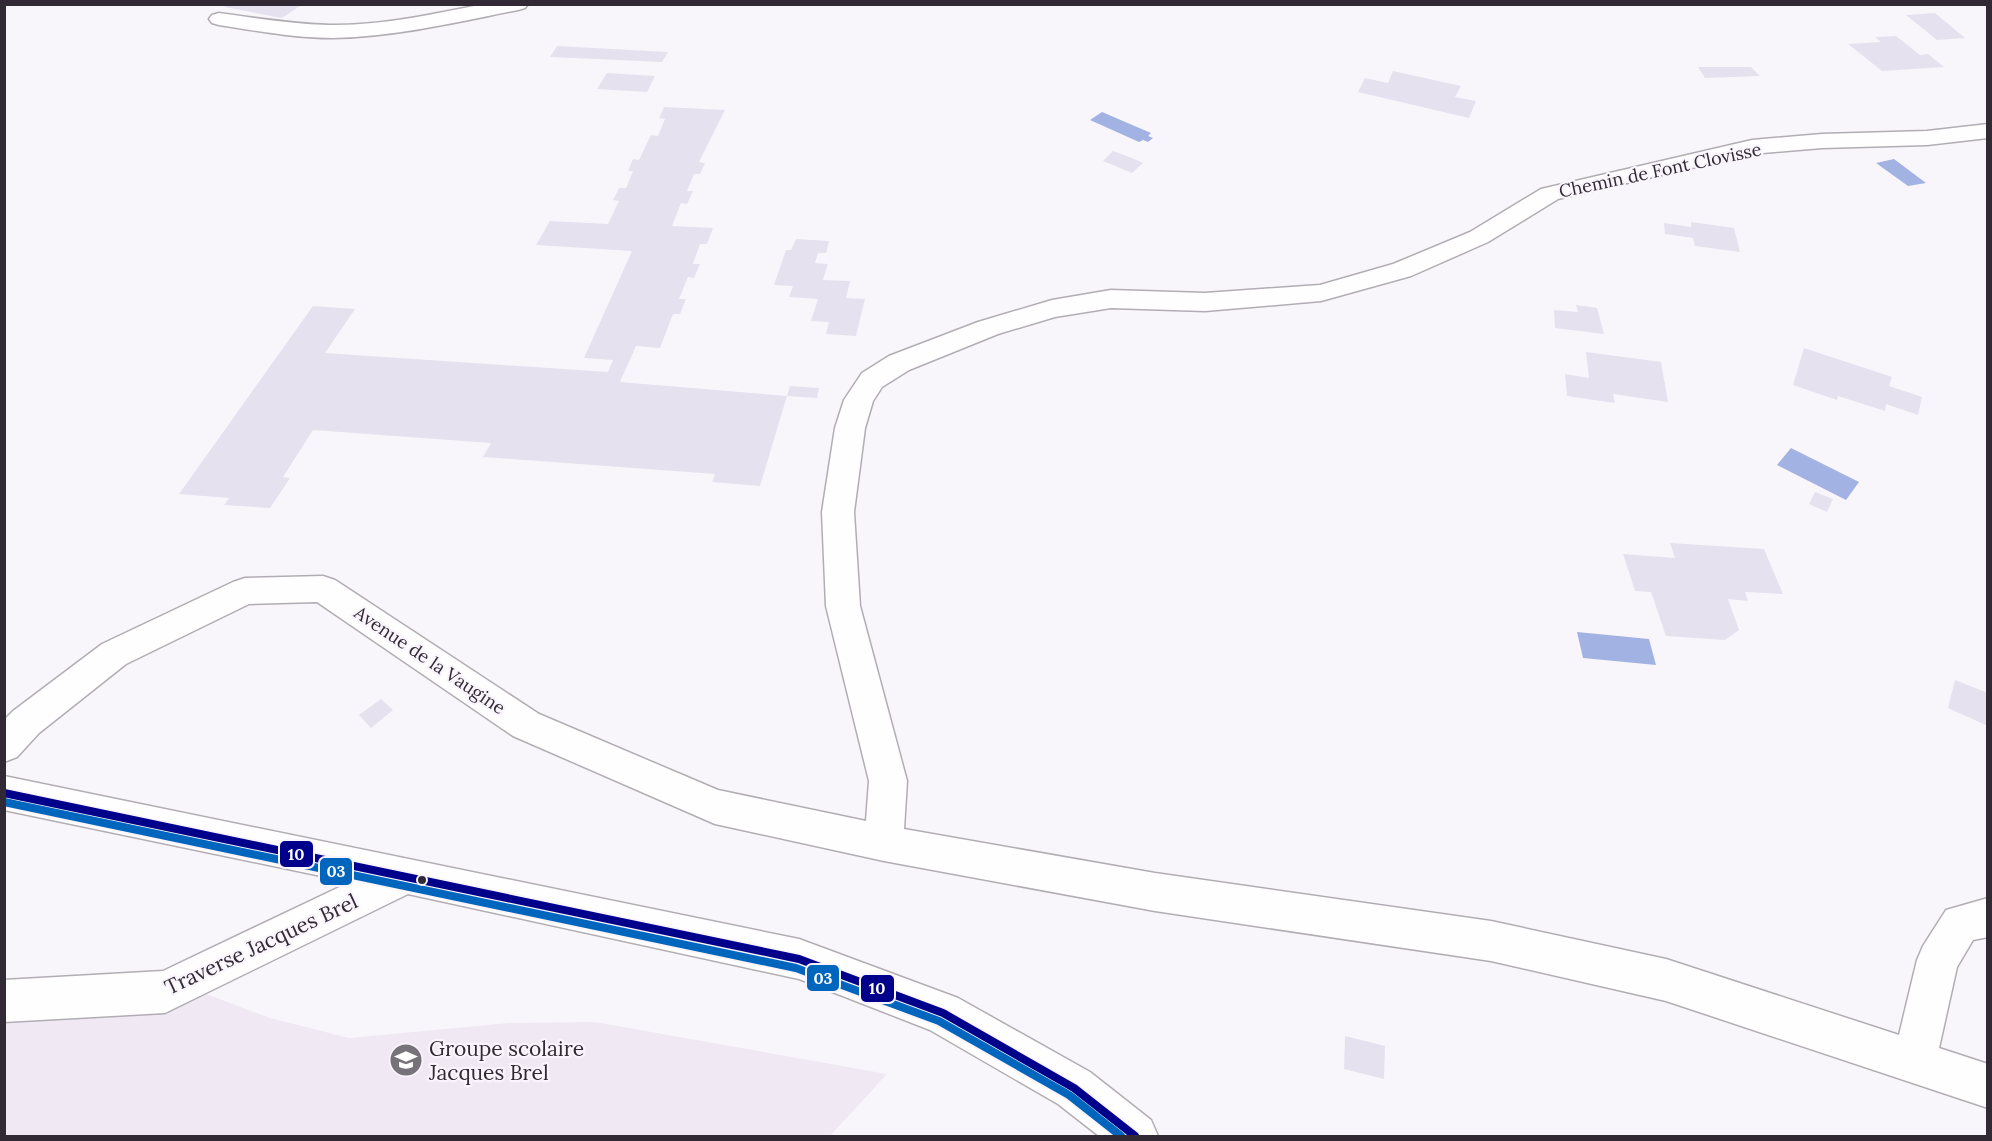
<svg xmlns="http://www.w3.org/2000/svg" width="1992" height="1141" font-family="Lora,serif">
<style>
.built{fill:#f0e8f3}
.water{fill:#a2b2e2}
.building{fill:#e5e1ef}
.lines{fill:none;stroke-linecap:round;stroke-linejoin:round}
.minor-casing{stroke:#b2adb4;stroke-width:3}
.minor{fill:#fefefe;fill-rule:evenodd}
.bus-1-casing{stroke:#faf5fc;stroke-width:12}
.bus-2-casing{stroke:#faf5fc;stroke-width:12}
.bus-1{stroke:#00008b;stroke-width:8}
.bus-2{stroke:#0065bd;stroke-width:8}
.bus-dot{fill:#312934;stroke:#faf5fc;stroke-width:2}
.labels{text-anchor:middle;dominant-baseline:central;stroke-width:4.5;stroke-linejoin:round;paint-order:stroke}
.street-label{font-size:18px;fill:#312934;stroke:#faf5fc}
.near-street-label{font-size:21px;fill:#312934;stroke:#faf5fc}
.near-poi-label{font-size:21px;fill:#312934;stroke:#faf5fc;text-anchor:start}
.line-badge{stroke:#faf5fc;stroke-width:2}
.badge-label{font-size:16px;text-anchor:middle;font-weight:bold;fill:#fff}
</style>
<rect width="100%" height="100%" fill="#f9f6fb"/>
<path class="built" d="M 201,992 L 270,1018 L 349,1038 L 509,1023 L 595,1022 L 887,1074 L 830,1136 L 5,1136 L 5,1015 Z"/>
<path class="water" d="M 1102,112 L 1151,133 L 1148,136 L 1153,138 L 1148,142 L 1143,140 L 1139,142 L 1090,120 Z
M 1894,159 L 1926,183 L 1908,186 L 1876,163 Z
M 1791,448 L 1859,482 L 1846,500 L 1777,465 Z
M 1577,632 L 1649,639 L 1656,665 L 1583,658 Z"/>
<path class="building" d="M 229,4 L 303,4 L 282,18 L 224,7 Z
M 1935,13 L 1965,38 L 1937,40 L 1906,15 Z
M 1896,36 L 1920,55 L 1928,54 L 1944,67 L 1882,71 L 1848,44 L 1881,42 L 1875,37 Z
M 557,46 L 668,52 L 662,62 L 550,57 Z
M 1698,67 L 1751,67 L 1760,76 L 1705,78 Z
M 1393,71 L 1461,86 L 1455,97 L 1476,101 L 1469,118 L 1358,92 L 1365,78 L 1388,83 Z
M 607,73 L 655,76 L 647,92 L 597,89 Z
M 664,107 L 725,110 L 699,162 L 705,163 L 700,174 L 694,174 L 687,191 L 693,191 L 687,204 L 681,203 L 672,226 L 713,228 L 707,244 L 700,244 L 693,264 L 700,264 L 694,278 L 688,277 L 679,299 L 686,299 L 680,314 L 673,314 L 660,348 L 636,346 L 620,382 L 787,396 L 760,486 L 712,482 L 715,474 L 483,457 L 491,443 L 313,430 L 283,477 L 290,478 L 270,508 L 224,505 L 229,498 L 179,494 L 313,306 L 355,309 L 325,353 L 608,372 L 613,360 L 584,358 L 632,251 L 536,245 L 550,221 L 608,224 L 619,201 L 613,200 L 619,188 L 626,188 L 633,171 L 628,171 L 633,159 L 639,160 L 651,135 L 658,136 L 665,119 L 659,118 Z
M 1113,151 L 1132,158 L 1143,163 L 1132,173 L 1103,161 Z
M 1691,222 L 1734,228 L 1740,252 L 1695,246 L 1693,238 L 1665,234 L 1664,223 L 1691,227 Z
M 796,239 L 829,241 L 826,253 L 818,253 L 815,263 L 828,264 L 823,280 L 850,281 L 846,298 L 865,299 L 856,336 L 826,334 L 829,322 L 811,321 L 818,299 L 789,297 L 793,286 L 774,285 L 786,250 L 791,250 Z
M 1576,305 L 1597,308 L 1604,334 L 1555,328 L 1554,310 L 1578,312 Z
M 1804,348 L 1892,377 L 1889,386 L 1922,397 L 1918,415 L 1886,404 L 1885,411 L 1838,396 L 1837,400 L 1793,385 Z
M 1586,352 L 1661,362 L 1668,402 L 1613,394 L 1615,403 L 1567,396 L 1565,374 L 1589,378 Z
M 790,386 L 819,388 L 817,398 L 787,396 Z
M 1815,492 L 1833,499 L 1827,512 L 1809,504 Z
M 1670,543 L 1764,549 L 1783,594 L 1745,592 L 1748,601 L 1728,599 L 1739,630 L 1725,640 L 1666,636 L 1651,592 L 1635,591 L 1623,554 L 1675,558 Z
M 1955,680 L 1988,693 L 1988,726 L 1948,708 Z
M 381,699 L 393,710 L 371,728 L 359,715 Z
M 1345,1036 L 1385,1046 L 1384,1079 L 1344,1069 Z"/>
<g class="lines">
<defs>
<path id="minor" d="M 484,4 L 528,4 L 525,8 L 518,10 C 457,22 395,37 333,38 C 295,38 257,31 219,25 L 212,23 L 209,19 L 212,15 L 219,13 C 255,18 292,24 329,25 C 380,26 433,14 484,4 Z
M 1988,124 L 1988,138 L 1927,145 L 1822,148 L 1752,154 L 1558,199 L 1488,242 L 1411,276 L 1321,301 L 1205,311 L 1111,308 L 1055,317 L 998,334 L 909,370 L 882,387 L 873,401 L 865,428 L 854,512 L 860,606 L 907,781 L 904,829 L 1155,873 L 1491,921 L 1666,959 L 1899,1035 L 1917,960 L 1923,946 L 1946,910 L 1988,898 L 1988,937 L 1973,940 L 1957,967 L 1939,1048 L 1988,1064 L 1988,1108 L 1666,1001 L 1491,961 L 1155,911 L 884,861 L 715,824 L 513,736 L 317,602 L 249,604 L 126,664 L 39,733 L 17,757 L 4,762 L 4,720 L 13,711 L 102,644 L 233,582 L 245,578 L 323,576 L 335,580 L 539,714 L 718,790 L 866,821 L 869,781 L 826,606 L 822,512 L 835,428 L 844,400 L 862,373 L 889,356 L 978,322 L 1052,300 L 1111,290 L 1205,293 L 1320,285 L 1393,264 L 1470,232 L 1541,189 L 1752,140 L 1822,134 L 1927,131 Z
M 4,776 L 799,939 L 958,998 L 1090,1072 L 1151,1120 L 1158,1136 L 1099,1136 L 1058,1104 L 930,1030 L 799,979 L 408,894 L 165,1013 L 4,1022 L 4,980 L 163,971 L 350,882 L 4,810 Z"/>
</defs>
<use href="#minor" class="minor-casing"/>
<use href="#minor" class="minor"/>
<defs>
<path id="bus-1" d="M 4,793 L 799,959 L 943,1013 L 1074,1088 L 1135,1136"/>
<path id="bus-2" d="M 4,802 L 796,968 L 939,1021 L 1069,1095 L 1121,1136"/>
</defs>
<use href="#bus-1" class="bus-1-casing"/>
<use href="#bus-2" class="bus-2-casing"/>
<use href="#bus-1" class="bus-1"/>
<use href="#bus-2" class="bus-2"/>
</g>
<defs>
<symbol id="school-disc" viewBox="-11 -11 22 22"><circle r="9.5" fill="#77717a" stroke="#faf5fc"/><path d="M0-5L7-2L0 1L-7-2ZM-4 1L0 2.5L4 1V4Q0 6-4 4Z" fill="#fff"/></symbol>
</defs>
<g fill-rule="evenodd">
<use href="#school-disc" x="387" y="1041" width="38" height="38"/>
</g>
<circle class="bus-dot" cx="422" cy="880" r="5"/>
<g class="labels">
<g class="street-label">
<text transform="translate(1660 170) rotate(-12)">Chemin de Font Clovisse</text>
<text transform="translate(430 660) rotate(34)">Avenue de la Vaugine</text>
</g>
<g class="near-street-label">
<text transform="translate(261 944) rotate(-25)">Traverse Jacques Brel</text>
</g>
<g class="near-poi-label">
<text x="429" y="1048">Groupe scolaire<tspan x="429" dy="24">Jacques Brel</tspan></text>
</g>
</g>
<g class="line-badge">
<rect x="279" y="840" width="35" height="28" rx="6" fill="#00008b"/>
<rect x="319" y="857" width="34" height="29" rx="6" fill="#0065bd"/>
<rect x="806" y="964" width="34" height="28" rx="6" fill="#0065bd"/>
<rect x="860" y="974" width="35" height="29" rx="6" fill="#00008b"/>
</g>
<g class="badge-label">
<text x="296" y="860">10</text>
<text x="336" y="877">03</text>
<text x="823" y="984">03</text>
<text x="877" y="994">10</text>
</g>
<rect width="1992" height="1141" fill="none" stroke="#312934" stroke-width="12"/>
</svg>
